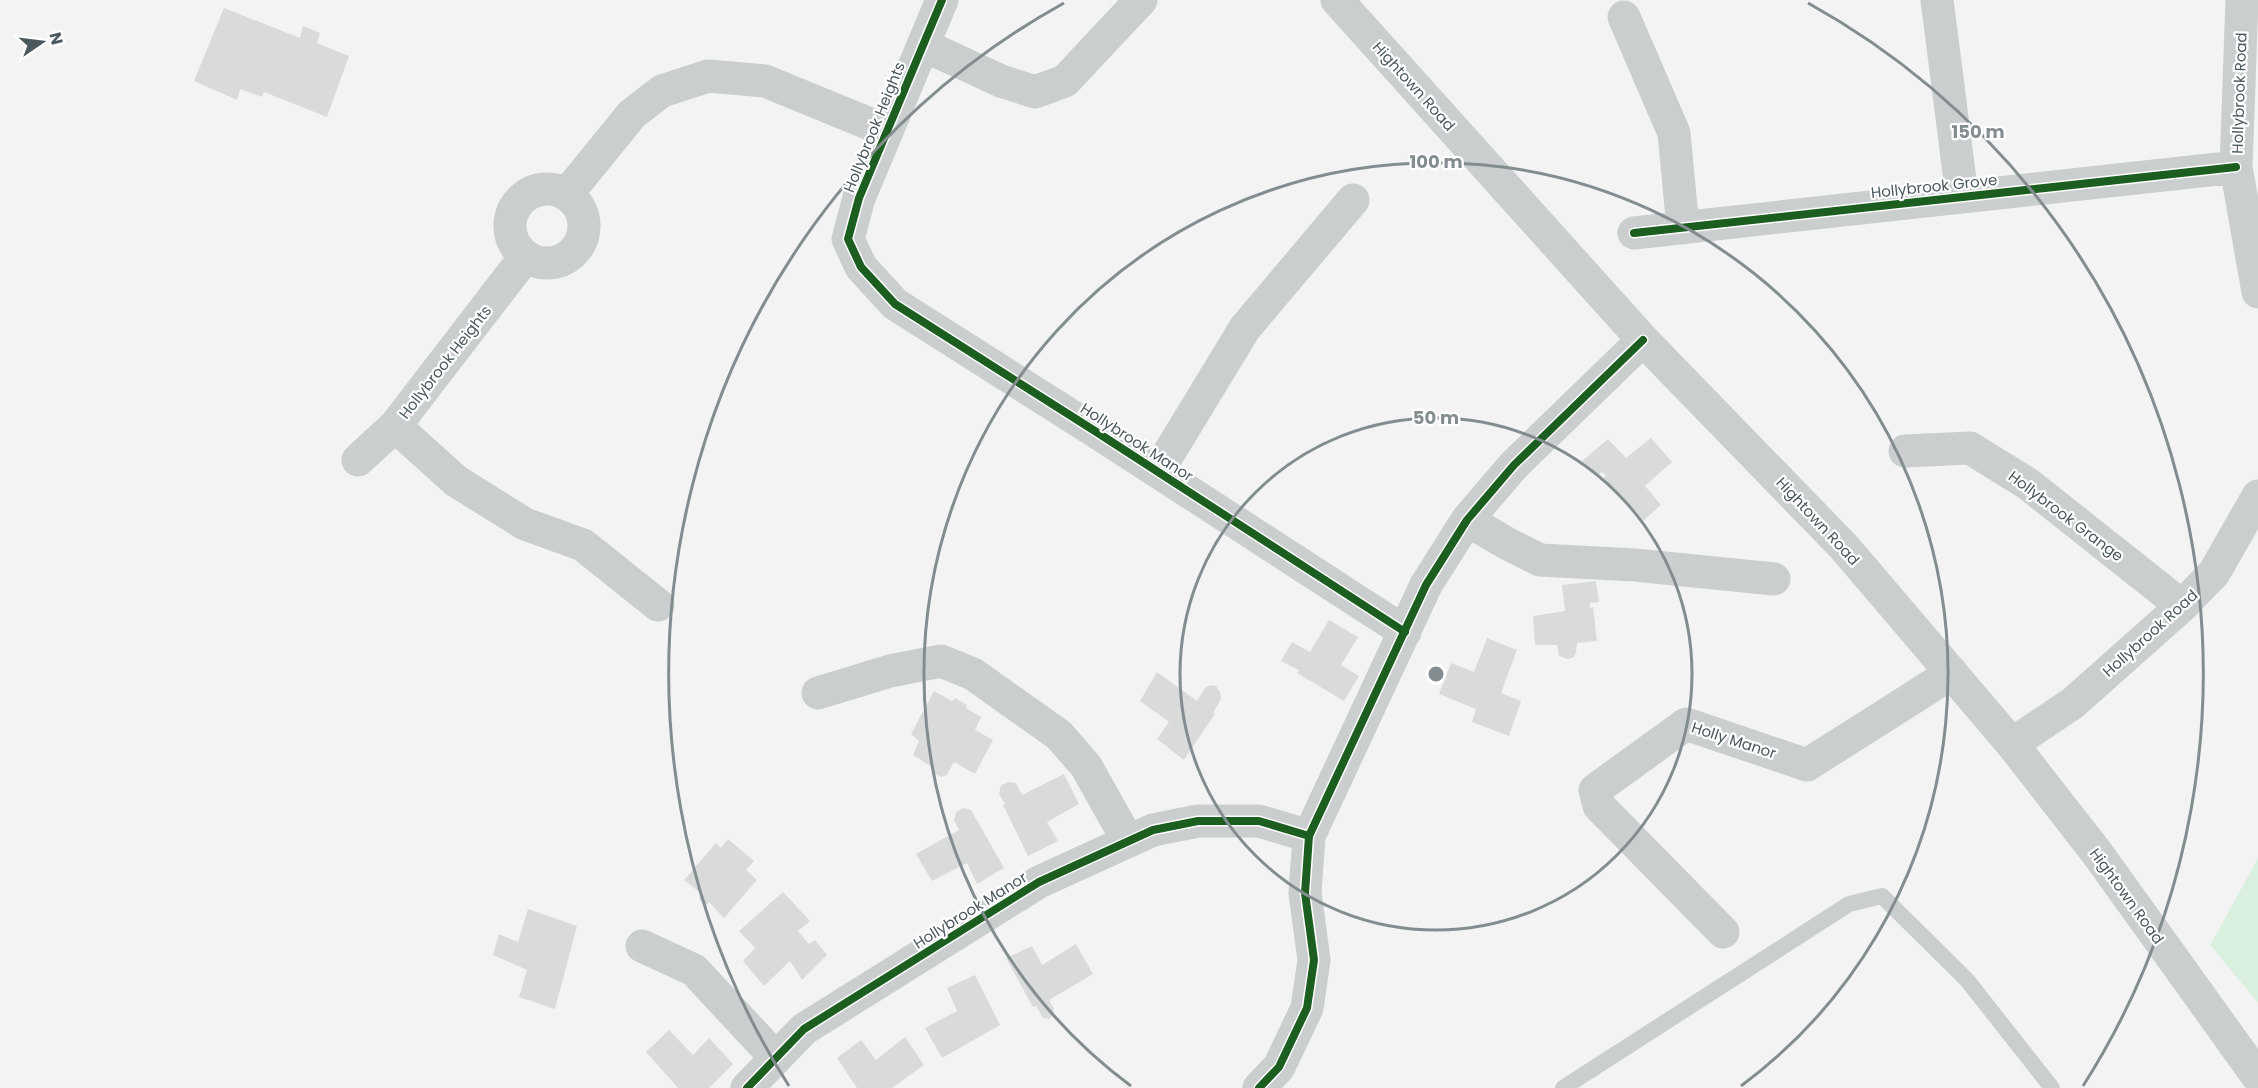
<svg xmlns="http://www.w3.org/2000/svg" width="2258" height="1088" font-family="Poppins,sans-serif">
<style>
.green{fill:#daf0de}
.building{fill:#d9dbdb}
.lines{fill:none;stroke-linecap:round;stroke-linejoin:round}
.service{stroke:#cbcece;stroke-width:16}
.minor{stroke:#cbcece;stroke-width:33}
.secondary{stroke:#cacece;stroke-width:33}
.cycleway-casing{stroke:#fff;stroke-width:11}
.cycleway{stroke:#1b5e20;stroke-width:8}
.ring{fill:none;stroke:#838c8f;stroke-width:3}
.labels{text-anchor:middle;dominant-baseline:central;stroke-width:4.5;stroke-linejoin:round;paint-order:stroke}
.street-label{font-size:15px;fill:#4b595e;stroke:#fff}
.centre{fill:#838c8f;stroke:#fff;stroke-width:3}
.ring-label{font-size:18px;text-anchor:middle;font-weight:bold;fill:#838c8f;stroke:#fff;stroke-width:4.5;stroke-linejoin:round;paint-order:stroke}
</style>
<rect width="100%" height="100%" fill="#f3f3f3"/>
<path class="green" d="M 2258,858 L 2258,1003 L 2208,942 L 2211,944 Z"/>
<path class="building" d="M 224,8 L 300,38 L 303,26 L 320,33 L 317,43 L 349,56 L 327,117 L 264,92 L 262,97 L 240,89 L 237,100 L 194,81 Z
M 1651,438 L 1672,462 L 1645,486 L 1661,505 L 1642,522 L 1626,500 L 1625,503 L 1602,479 L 1606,476 L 1602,472 L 1597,476 L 1582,461 L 1608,439 L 1626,458 Z
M 1596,581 L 1599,602 L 1590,603 L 1590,608 L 1593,607 L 1597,641 L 1577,643 L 1576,653 L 1574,657 L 1568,659 L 1559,656 L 1557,645 L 1535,645 L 1533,616 L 1565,611 L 1562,585 Z
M 1329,620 L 1358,637 L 1341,665 L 1359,676 L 1344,701 L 1297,673 L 1299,670 L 1281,661 L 1292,642 L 1310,652 Z
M 1487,638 L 1517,650 L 1501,693 L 1521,701 L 1509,736 L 1472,722 L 1476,709 L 1439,694 L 1451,663 L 1474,672 Z
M 1157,672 L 1197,701 L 1205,688 L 1210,685 L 1216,686 L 1220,692 L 1221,699 L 1213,713 L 1215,714 L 1184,760 L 1157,739 L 1169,722 L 1140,701 Z
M 934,691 L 952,701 L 955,698 L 967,705 L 966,708 L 981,717 L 975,730 L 993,740 L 975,774 L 954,762 L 947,775 L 941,777 L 934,773 L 930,766 L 913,755 L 919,741 L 911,734 Z
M 1064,774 L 1079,804 L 1047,822 L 1058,841 L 1028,856 L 1003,805 L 1005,804 L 999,794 L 1001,785 L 1008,782 L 1016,783 L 1022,795 Z
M 963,808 L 971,810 L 1004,868 L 977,884 L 967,863 L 932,881 L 916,854 L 959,830 L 954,820 L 956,812 Z
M 728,839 L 754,861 L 746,870 L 757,880 L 724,918 L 709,902 L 706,906 L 699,899 L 702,894 L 684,880 L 716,843 L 721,848 Z
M 783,892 L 810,921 L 798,931 L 809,944 L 815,940 L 827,955 L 802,980 L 790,961 L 764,986 L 743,961 L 755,948 L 739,931 Z
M 528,909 L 577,926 L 555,1009 L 519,997 L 527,970 L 493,955 L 499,934 L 518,942 Z
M 1076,944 L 1093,974 L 1049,1000 L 1054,1009 L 1053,1015 L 1049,1019 L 1043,1018 L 1036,1006 L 1033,1007 L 1006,958 L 1032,946 L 1042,965 Z
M 975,975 L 1000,1025 L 942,1058 L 925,1028 L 957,1011 L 947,988 Z
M 669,1030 L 693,1055 L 709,1038 L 733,1064 L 709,1088 L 678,1088 L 646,1052 Z
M 905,1037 L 924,1065 L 892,1088 L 857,1088 L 837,1058 L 861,1040 L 876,1060 Z"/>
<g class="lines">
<path class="service" d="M 1563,1088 L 1849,904 L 1882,896 L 1967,980 L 2052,1088"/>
<path class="minor" d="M 942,0 L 859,198 L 848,239 L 861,267 L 895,304 L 1098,433 L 1405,632
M 1937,0 L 1962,196
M 2242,0 L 2236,167 L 2258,292
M 1624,17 L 1674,133 L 1683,228
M 923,45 L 1001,81 L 1035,92 L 1065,81 L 1141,0
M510 226a37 37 0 1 1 74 0a37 37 0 1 1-74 0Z
M 567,194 L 632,114 L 662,91 L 708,76 L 765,81 L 887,131
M 1634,233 L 2236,167
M 395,426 L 456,481 L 525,524 L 583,545 L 658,605
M 1905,451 L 1970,448 L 2028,484 L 2182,606
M 358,460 L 395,426 L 525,257
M 1158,471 L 1245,328 L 1353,200
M 1467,520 L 1508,544 L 1540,560 L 1635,565 L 1774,579
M 818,693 L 890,671 L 941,661 L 973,674 L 1059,735 L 1086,766 L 1128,841
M 2012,744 L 2073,703 L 2182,606 L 2214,573 L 2258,496
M 1723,932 L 1599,806 L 1595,790 L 1686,724 L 1807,765 L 1952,673
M 642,946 L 694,970 L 776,1058
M 747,1088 L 804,1029 L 1039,882 L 1153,830 L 1198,821 L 1259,821 L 1309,836
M 1259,1088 L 1279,1067 L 1307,1008 L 1314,960 L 1305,893 L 1309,836 L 1426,585 L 1467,520 L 1514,465 L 1643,340"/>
<path class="secondary" d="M 1337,0 L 1643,340 L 1844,547 L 2012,744 L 2097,853 L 2258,1077"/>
<defs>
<path id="cycleway" d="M 942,0 L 859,198 L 848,239 L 861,267 L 895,304 L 1098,433 L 1405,632
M 1634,233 L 2236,167
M 747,1088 L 804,1029 L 1039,882 L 1153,830 L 1198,821 L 1259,821 L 1309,836
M 1259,1088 L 1279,1067 L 1307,1008 L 1314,960 L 1305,893 L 1309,836 L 1426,585 L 1467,520 L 1514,465 L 1643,340"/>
</defs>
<use href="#cycleway" class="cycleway-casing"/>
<use href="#cycleway" class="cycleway"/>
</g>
<g class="ring">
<circle cx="1436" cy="674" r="256"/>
<path d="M1131 1086A512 512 0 1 1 1741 1086"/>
<path d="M789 1086A767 767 0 0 1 1064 3M1808 3A767 767 0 0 1 2083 1086"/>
</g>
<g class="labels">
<g class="street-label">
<text transform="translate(1414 86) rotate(48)">Hightown Road</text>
<text transform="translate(2239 93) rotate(-88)">Hollybrook Road</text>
<text transform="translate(874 127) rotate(-68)">Hollybrook Heights</text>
<text transform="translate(1934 186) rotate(-6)">Hollybrook Grove</text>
<text transform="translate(445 362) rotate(-52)">Hollybrook Heights</text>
<text transform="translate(1137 442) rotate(33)">Hollybrook Manor</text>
<text transform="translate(2066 516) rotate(37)">Hollybrook Grange</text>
<text transform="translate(1818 521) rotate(47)">Hightown Road</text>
<text transform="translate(2150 633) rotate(-42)">Hollybrook Road</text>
<text transform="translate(1734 740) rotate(18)">Holly Manor</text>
<text transform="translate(2127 896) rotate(54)">Hightown Road</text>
<text transform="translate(970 910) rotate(-32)">Hollybrook Manor</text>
</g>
</g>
<circle cx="1436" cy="674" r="9" class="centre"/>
<g class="ring-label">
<text x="1978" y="138">150 m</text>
<text x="1436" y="168">100 m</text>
<text x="1436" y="424">50 m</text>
</g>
<g transform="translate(42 42) rotate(76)" stroke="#ffffff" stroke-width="4.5" paint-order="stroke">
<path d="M0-4.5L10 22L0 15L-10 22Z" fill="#4b595e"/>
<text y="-9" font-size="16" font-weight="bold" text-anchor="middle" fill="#4b595e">N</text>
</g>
</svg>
